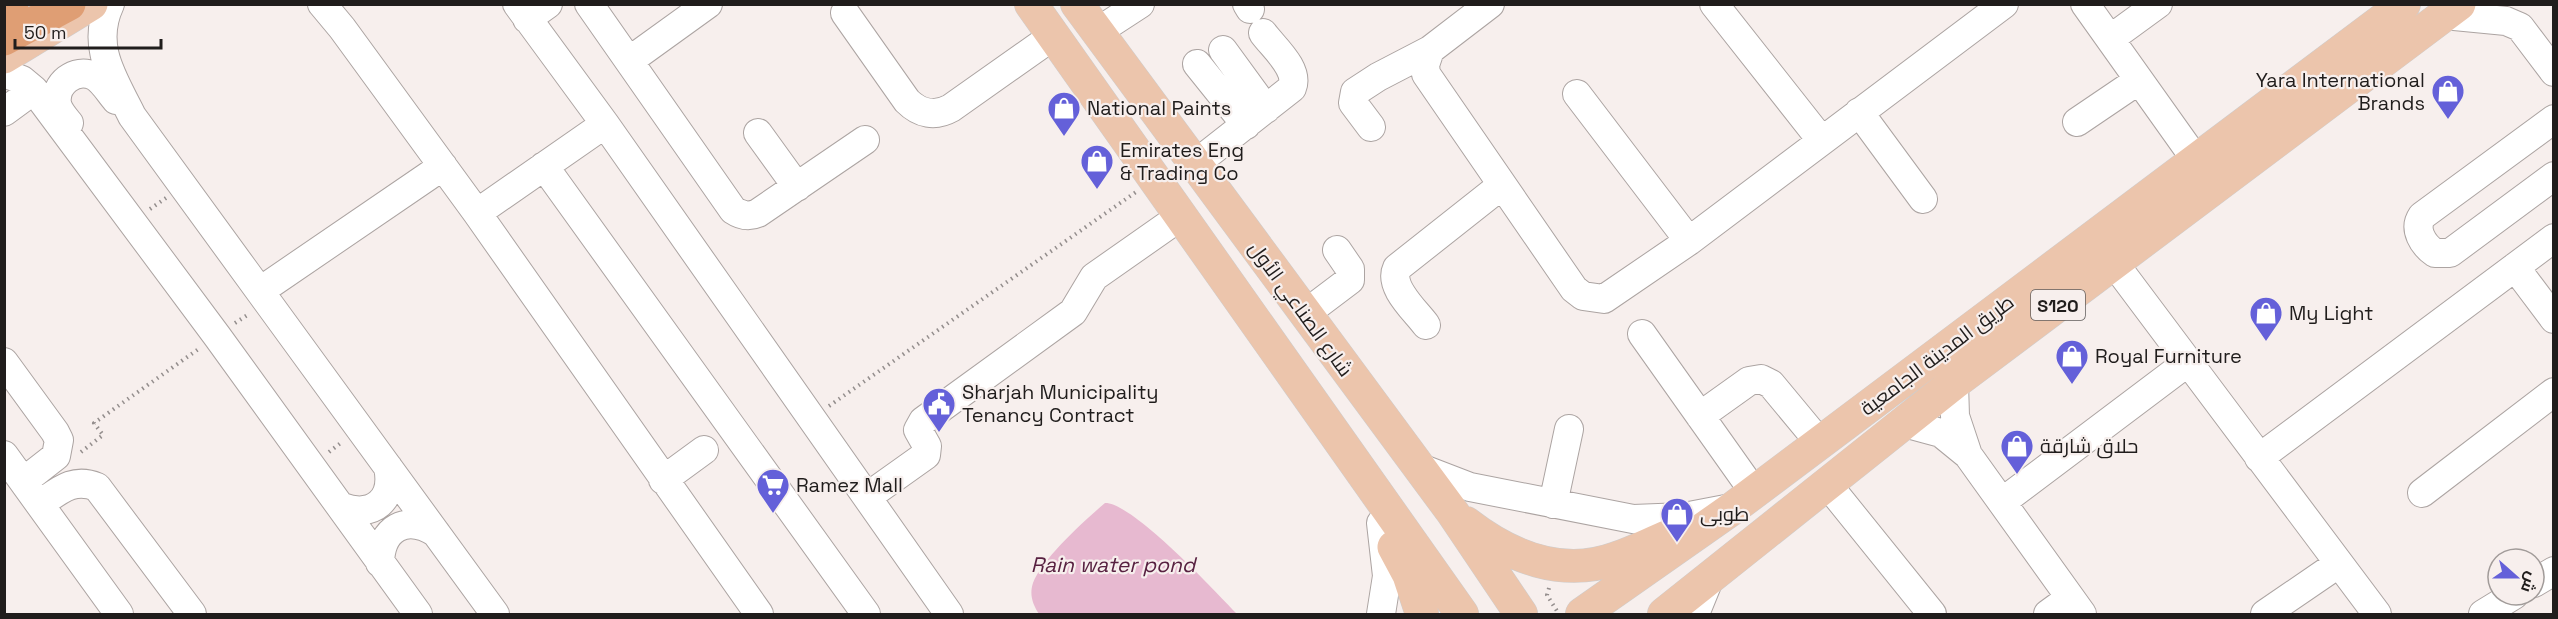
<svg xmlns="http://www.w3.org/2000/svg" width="2558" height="619" font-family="'Space Grotesk',Cairo,sans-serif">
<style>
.water{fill:#e7b9d0}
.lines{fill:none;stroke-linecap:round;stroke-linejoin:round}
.minor-casing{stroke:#aca4a2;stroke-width:30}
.major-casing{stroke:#cecdcd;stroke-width:34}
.highway-casing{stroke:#cecdcd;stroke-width:34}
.path{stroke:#948e8d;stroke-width:4;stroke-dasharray:1.5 4.5;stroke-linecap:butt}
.minor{stroke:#fff;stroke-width:28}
.major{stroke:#ecc5ac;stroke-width:33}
.highway{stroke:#df9e74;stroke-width:33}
.labels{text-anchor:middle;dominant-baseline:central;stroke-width:4.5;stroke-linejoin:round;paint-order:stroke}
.shield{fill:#f7efed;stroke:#605c5b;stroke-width:1.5}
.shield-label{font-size:18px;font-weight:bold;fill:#201d1c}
.poi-label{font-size:20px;fill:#201d1c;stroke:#f7efed;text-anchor:start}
.street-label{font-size:20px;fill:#201d1c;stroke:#f7efed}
.water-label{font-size:21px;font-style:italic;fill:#582141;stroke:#f7efed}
</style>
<rect width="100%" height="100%" fill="#f7efed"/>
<path class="water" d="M 1105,503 C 1132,502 1216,592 1237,614 L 1039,614 C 1033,605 1029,595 1033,583 C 1042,559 1085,520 1105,503 Z"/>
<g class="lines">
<defs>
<path id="minor" d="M 110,4 C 90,47 114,79 132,116 L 495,614
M 322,4 L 342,28 L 477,213 L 759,614
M 517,4 L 605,124 L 949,614
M 589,4 L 733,210 C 742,216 749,217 758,213 L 865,140
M 1247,4 L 1250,9
M 1490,4 L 1430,50 L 1425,65 L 1426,74 L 1574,289 L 1583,296 L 1604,299 L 1689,241 L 2004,4
M 1714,4 L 1822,141
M 2085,4 L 2196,160
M 845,13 L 907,101 C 920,114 935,117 951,108 L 1053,36
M 2444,15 L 2506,21 L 2520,27 L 2554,72
M 527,19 L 548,4
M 1097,32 L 1140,4
M 2110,39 L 2158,4
M 1223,50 L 1266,109
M 629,61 L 708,4
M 1197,64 L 1246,125
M 4,73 L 22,80 L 34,90 L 217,336 L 418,614
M 1577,94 L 1689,241
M 4,112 L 34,90
M 1859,112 L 1923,199
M 2554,119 L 2422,216 C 2413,229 2423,245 2435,253 L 2450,253 L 2554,176
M 2077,122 L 2139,80
M 69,123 C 64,117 59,112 57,104 C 54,84 75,67 94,76 C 103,81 109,92 116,100
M 1371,127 L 1353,103 L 1355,92 L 1378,77 L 1430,50
M 758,133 L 797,187
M 1194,165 L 1292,88 C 1300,69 1273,47 1263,33
M 544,166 L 866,614
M 477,213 L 605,124
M 2114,263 L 2377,614
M 2515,267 L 2554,319
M 260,291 L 443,166
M 1305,314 L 1350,280 L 1350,269 L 1337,250
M 1426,325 C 1415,310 1388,287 1397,268 L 1502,185
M 1642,334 L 1754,492
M 4,362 L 55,432 L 59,440 L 56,456 L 24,481
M 1954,383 L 1955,416 L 1968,455 L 2082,614
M 1700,416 L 1749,381 L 1761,379 L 1771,384 L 1820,443
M 1904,423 L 1941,433 L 1968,455
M 4,455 L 119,614
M 2259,458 L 2554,238
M 1418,467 L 1470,487 L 1633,519 L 1684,517 L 1731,508
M 663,480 L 704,450
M 1828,485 L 1932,614
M 2422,493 L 2554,392
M 867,497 L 926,455 L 927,446 L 918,430 L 923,421 L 1073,312 L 1094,277 L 1181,216
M 2002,502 L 2188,362
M 40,504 C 59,491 73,477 97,487 L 192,614
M 1553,504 L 1569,429
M 342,507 C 373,518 395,500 388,467
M 1381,523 L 1387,576 L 1381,614
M 380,563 C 381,528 406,514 436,533
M 2534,583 L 2554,571
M 1695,614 L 1708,582
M 2048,614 L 2070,598
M 2265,614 L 2338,564
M 2483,614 L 2514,595"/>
<path id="major" d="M 1031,4 L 1462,614
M 1077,4 L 1453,513 L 1521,614
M 4,57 L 91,4
M 1466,523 C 1510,557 1563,578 1617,558 C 1635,552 1652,543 1669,536
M 1394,547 L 1409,575 L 1422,614
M 1582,614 L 1733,508 L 2404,4
M 1664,614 L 1954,383 L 2459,4"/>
<path id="highway" d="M 4,9 L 12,4
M 4,39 L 69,4"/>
</defs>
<use href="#minor" class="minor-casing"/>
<use href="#major" class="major-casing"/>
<use href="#highway" class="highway-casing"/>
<path class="path" d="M 150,209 L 166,198
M 235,323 L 249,314
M 829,406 L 1136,192
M 81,452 L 103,435 L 94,423 L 200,348
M 329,452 L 342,442
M 1549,588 L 1547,595 L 1557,611"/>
<use href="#minor" class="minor"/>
<use href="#major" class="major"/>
<use href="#highway" class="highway"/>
</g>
<defs>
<symbol id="shop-pin" viewBox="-11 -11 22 30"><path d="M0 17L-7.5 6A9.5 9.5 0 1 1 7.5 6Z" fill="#6460d9" stroke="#f7efed"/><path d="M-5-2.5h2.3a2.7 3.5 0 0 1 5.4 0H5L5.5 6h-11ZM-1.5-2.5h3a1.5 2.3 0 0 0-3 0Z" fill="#fff"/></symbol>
<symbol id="civic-pin" viewBox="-11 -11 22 30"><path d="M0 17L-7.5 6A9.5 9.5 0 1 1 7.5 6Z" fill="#6460d9" stroke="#f7efed"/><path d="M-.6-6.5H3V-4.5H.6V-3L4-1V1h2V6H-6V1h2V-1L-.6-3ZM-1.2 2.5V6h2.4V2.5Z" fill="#fff"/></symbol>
<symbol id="supermarket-pin" viewBox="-11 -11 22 30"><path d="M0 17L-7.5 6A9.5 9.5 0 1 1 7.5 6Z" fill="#6460d9" stroke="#f7efed"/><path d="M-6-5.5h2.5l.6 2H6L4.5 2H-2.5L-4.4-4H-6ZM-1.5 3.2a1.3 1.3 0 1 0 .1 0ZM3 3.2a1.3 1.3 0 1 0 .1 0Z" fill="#fff"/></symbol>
</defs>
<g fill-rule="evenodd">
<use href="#shop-pin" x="2429" y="72" width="38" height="52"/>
<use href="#shop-pin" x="1045" y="89" width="38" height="52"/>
<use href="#shop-pin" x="1078" y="142" width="38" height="52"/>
<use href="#shop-pin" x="2247" y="294" width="38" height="52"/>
<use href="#shop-pin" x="2053" y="337" width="38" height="52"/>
<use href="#civic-pin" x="920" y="385" width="38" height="52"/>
<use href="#shop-pin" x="1998" y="427" width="38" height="52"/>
<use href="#supermarket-pin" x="754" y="466" width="38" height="52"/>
<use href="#shop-pin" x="1658" y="495" width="38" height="52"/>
</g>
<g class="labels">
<rect class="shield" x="2031" y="290" width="54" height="30" rx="4.5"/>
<g class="shield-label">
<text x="2058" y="305">S120</text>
</g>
<g class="poi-label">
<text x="2425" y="80" text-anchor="end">Yara International<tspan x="2425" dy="23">Brands</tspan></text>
<text x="1087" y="108">National Paints</text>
<text x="1120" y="150">Emirates Eng<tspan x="1120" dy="23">&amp; Trading Co</tspan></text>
<text x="2289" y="313">My Light</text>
<text x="2095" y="356">Royal Furniture</text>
<text x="962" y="392">Sharjah Municipality<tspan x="962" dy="23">Tenancy Contract</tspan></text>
<text x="2040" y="446">حلاق شارقة</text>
<text x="796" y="485">Ramez Mall</text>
<text x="1700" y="514">طوبى</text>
</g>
<g class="street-label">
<text transform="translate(1301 309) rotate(54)">شارع الصناعي الأول</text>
<text transform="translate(1937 355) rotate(-37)">طريق المدينة الجامعية</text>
</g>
<g class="water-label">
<text x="1113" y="564">Rain water pond</text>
</g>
</g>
<rect width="2558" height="619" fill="none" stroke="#201d1c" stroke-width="12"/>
<g transform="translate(2516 577) rotate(111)"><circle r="28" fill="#f7efed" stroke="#a19b99" stroke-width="1.5"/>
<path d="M0-4.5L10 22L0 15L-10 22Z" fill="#6460d9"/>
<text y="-9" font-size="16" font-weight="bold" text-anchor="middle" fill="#201d1c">ش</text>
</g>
<path d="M15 39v9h146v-9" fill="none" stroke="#201d1c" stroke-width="3"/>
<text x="24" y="39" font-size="18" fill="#201d1c" stroke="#f7efed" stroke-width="4.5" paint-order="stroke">50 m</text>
</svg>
